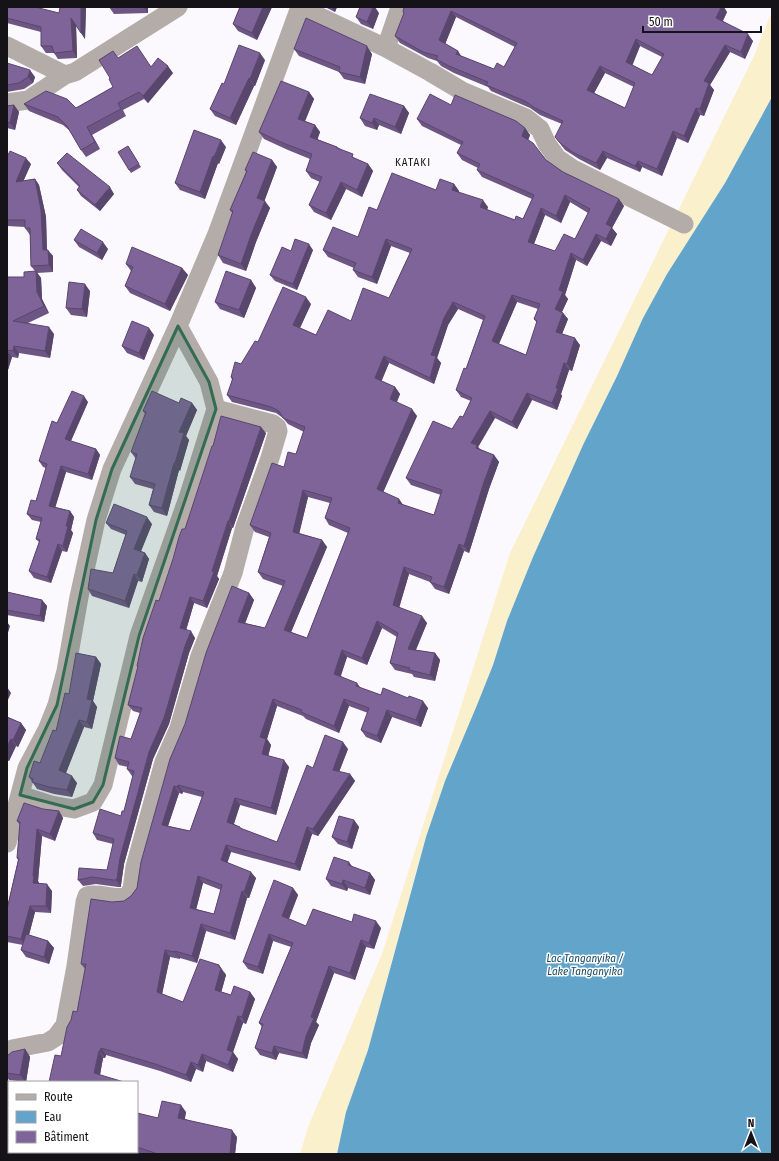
<svg xmlns="http://www.w3.org/2000/svg" width="779" height="1161" font-family="'Fira Sans Condensed',sans-serif">
<style>
.sand{fill:#faf0cb}
.water{fill:#63a4cb}
.lines{fill:none;stroke-linecap:round;stroke-linejoin:round}
.minor{stroke:#b3aca9;stroke-width:19}
.wall{fill:#6d5684;fill-rule:evenodd}
.shaded-wall{fill:#59466c}
.building{fill:#7f649a;stroke:#59466c;fill-rule:evenodd}
.marked{fill:#346c53;fill-opacity:0.2;stroke:#346c53;stroke-width:3;stroke-linejoin:round}
.labels{text-anchor:middle;dominant-baseline:central;stroke-width:3;stroke-linejoin:round;paint-order:stroke}
.neighbourhood-label{font-size:11px;letter-spacing:1px;fill:#161318;stroke:#fff}
.water-label{font-size:11px;font-style:italic;fill:#174a66;stroke:#fff}
</style>
<rect width="100%" height="100%" fill="#fbf9fe"/>
<path class="sand" d="M 772,11 L 772,97 L 725,183 L 667,274 L 643,318 L 617,376 L 583,445 L 533,557 L 507,621 L 493,665 L 477,705 L 445,781 L 426,837 L 414,879 L 368,1050 L 346,1112 L 337,1154 L 300,1154 L 308,1127 L 382,954 L 510,553 L 754,56 Z"/>
<path class="water" d="M 772,97 L 772,1154 L 337,1154 L 346,1112 L 368,1050 L 426,837 L 445,781 L 477,705 L 493,665 L 507,621 L 533,557 L 583,445 L 617,376 L 643,318 L 667,274 L 725,183 Z"/>
<g class="lines">
<path class="minor" d="M 299,7 L 386,48 L 430,72 L 462,91 L 526,118 L 540,129 L 547,144 L 557,158 L 573,169 L 684,224
M 7,46 L 65,75 L 75,72 L 178,7
M 386,48 L 400,7
M 7,103 L 28,100 L 65,75
M 20,795 L 51,805 L 74,809 L 93,802 L 103,785 L 139,636 L 188,498 L 216,409 L 209,382 L 178,326
M 7,843 L 27,768 L 47,730 L 57,705 L 66,671 L 79,597 L 96,520 L 112,469 L 178,326 L 217,234 L 300,7
M 7,1054 L 12,1049 L 48,1042 L 56,1037 L 65,1025 L 76,966 L 85,902 L 87,896 C 99,892 114,900 127,897 L 132,889 L 135,867 L 164,762 L 179,728 L 200,656 L 233,573 L 245,527 L 270,458 L 278,431 L 277,427 L 273,424 L 216,409"/>
</g>
<path class="wall" d="M 7,7 L 59,13 L 86,7 L 85,39 L 76,25 L 77,58 L 58,59 L 54,53 L 46,53 L 41,46 L 41,32 L 7,23 Z
M 109,7 L 148,7 L 148,13 L 114,14 Z
M 240,7 L 272,7 L 257,40 L 238,31 L 233,24 Z
M 325,7 L 337,7 L 335,12 Z
M 404,7 L 727,12 L 723,21 L 753,41 L 745,59 L 730,52 L 710,85 L 714,90 L 704,116 L 700,115 L 688,143 L 677,138 L 662,176 L 642,167 L 640,172 L 607,158 L 600,170 L 579,159 L 565,150 L 555,137 L 562,124 L 540,115 L 530,108 L 491,91 L 488,87 L 454,73 L 441,66 L 437,61 L 428,58 L 400,43 L 395,36 L 404,14 L 403,12 ZM 456,17 L 515,47 L 504,67 L 494,69 L 461,56 L 458,51 L 445,44 ZM 640,46 L 662,57 L 652,75 L 632,65 ZM 605,73 L 634,87 L 625,108 L 594,93 Z
M 379,13 L 373,29 L 361,24 L 356,17 Z
M 294,49 L 372,54 L 365,84 L 344,79 L 339,72 L 299,56 Z
M 119,58 L 151,66 L 173,73 L 148,103 L 144,99 L 123,110 L 126,116 L 92,135 L 100,149 L 86,157 L 81,150 L 70,131 L 63,125 L 29,111 L 24,104 L 76,108 L 113,87 L 110,78 Z
M 265,60 L 255,86 L 254,86 L 236,125 L 215,116 L 210,109 L 224,84 Z
M 7,63 L 35,77 L 33,83 L 24,89 L 7,92 Z
M 309,92 L 314,99 L 305,121 L 315,125 L 320,132 L 317,139 L 337,147 L 339,148 L 356,159 L 368,164 L 373,171 L 362,197 L 346,189 L 331,220 L 314,212 L 309,205 L 320,182 L 311,178 L 306,171 L 310,159 L 288,150 L 264,139 L 259,132 Z
M 14,105 L 19,112 L 15,130 L 7,128 L 7,106 Z
M 451,105 L 525,128 L 530,135 L 528,140 L 546,160 L 563,172 L 624,206 L 612,228 L 617,234 L 611,246 L 601,241 L 587,266 L 576,260 L 565,295 L 568,299 L 562,312 L 563,313 L 568,319 L 562,334 L 580,345 L 572,371 L 569,370 L 561,394 L 562,396 L 557,410 L 532,400 L 517,429 L 495,418 L 478,447 L 480,449 L 494,455 L 499,462 L 489,489 L 469,553 L 464,551 L 449,594 L 435,589 L 430,582 L 409,574 L 399,607 L 427,623 L 416,650 L 435,653 L 440,660 L 435,681 L 414,677 L 412,674 L 395,670 L 390,663 L 397,637 L 382,628 L 367,665 L 347,657 L 341,676 L 361,688 L 381,695 L 428,708 L 421,727 L 392,717 L 381,743 L 366,737 L 361,730 L 368,713 L 349,706 L 339,733 L 306,719 L 303,716 L 277,706 L 267,739 L 271,745 L 268,756 L 289,767 L 276,815 L 240,805 L 234,824 L 242,829 L 277,842 L 313,768 L 348,749 L 339,772 L 350,774 L 355,781 L 318,836 L 312,834 L 300,871 L 231,852 L 227,862 L 256,878 L 249,898 L 247,898 L 235,940 L 206,931 L 197,963 L 180,958 L 180,959 L 170,957 L 162,994 L 183,1002 L 224,972 L 226,975 L 221,992 L 231,995 L 250,992 L 255,999 L 246,1024 L 243,1023 L 233,1052 L 238,1059 L 233,1072 L 206,1061 L 203,1072 L 196,1069 L 191,1082 L 160,1071 L 106,1055 L 105,1058 L 103,1058 L 100,1075 L 61,1056 L 77,1012 L 85,969 L 81,964 L 112,902 L 124,901 L 131,896 L 137,888 L 141,862 L 249,593 L 254,600 L 245,623 L 265,628 L 283,586 L 263,579 L 258,572 L 269,537 L 255,532 L 250,525 L 284,467 L 296,454 L 304,432 L 288,424 L 283,418 L 276,413 L 232,402 L 227,395 L 232,380 L 231,377 L 241,364 L 258,342 L 311,304 L 300,328 L 316,335 L 351,321 L 389,298 L 410,253 L 391,246 L 377,284 L 358,277 L 353,270 L 354,268 L 328,257 L 323,250 L 358,237 L 377,210 L 454,184 L 459,191 L 459,192 L 488,207 L 487,210 L 515,220 L 523,219 L 532,199 L 482,177 L 477,170 L 478,168 L 462,160 L 457,153 L 461,145 L 422,126 L 417,119 ZM 570,202 L 588,213 L 575,239 L 555,251 L 534,244 L 545,215 L 561,223 ZM 517,302 L 538,309 L 534,319 L 537,323 L 526,355 L 499,344 ZM 458,309 L 483,320 L 466,369 L 456,390 L 461,397 L 471,401 L 463,417 L 406,478 L 411,485 L 441,495 L 434,515 L 403,505 L 383,492 L 417,416 L 397,402 L 400,394 L 395,387 L 381,381 L 389,363 L 434,384 L 441,363 L 437,358 L 448,325 ZM 308,497 L 330,503 L 325,518 L 329,525 L 348,533 L 307,638 L 291,632 L 327,547 L 322,540 L 299,533 ZM 183,792 L 202,797 L 190,831 L 168,826 L 179,793 L 182,794 ZM 203,883 L 221,890 L 214,914 L 196,909 Z
M 404,106 L 409,113 L 401,134 L 379,125 L 377,130 L 365,126 L 360,118 Z
M 128,146 L 141,167 L 131,173 L 129,170 Z
M 226,147 L 219,164 L 218,163 L 205,199 L 180,190 L 175,183 Z
M 7,157 L 31,164 L 23,181 L 35,179 L 39,185 L 46,217 L 47,250 L 53,256 L 53,272 L 37,273 L 41,278 L 42,299 L 49,313 L 28,323 L 54,334 L 50,358 L 19,353 L 18,358 L 12,357 L 7,373 L 7,277 L 24,277 L 35,271 L 31,266 L 30,235 L 25,228 L 25,227 L 7,226 Z
M 272,160 L 277,167 L 264,201 L 270,208 L 256,242 L 246,271 L 223,263 L 218,255 L 233,214 L 230,210 L 246,172 L 245,170 Z
M 57,163 L 114,194 L 100,211 L 81,196 L 77,190 L 79,187 L 62,170 Z
M 74,240 L 108,249 L 102,260 L 79,247 Z
M 313,250 L 297,290 L 275,281 L 270,275 L 291,251 Z
M 126,264 L 182,268 L 188,275 L 170,311 L 130,293 L 125,286 L 131,271 Z
M 251,280 L 256,288 L 244,318 L 220,309 L 215,302 Z
M 90,291 L 87,317 L 71,315 L 66,308 Z
M 154,335 L 144,360 L 127,353 L 122,346 Z
M 88,402 L 71,441 L 96,449 L 100,455 L 92,480 L 66,472 L 55,507 L 70,511 L 74,517 L 71,530 L 73,533 L 67,552 L 62,551 L 51,583 L 34,578 L 29,571 L 39,542 L 36,539 L 41,522 L 32,520 L 27,514 L 36,501 L 46,468 L 43,467 L 39,461 L 57,423 Z
M 179,403 L 192,403 L 197,410 L 186,436 L 189,440 L 180,471 L 179,470 L 167,516 L 154,512 L 149,505 L 153,489 L 135,484 L 130,477 L 136,459 L 131,452 L 145,414 L 143,411 Z
M 266,433 L 233,528 L 232,528 L 217,576 L 219,579 L 207,608 L 194,603 L 186,630 L 195,638 L 189,653 L 169,724 L 153,759 L 124,864 L 121,885 L 121,887 L 118,887 L 96,884 L 83,886 L 78,880 L 107,870 L 113,844 L 97,840 L 93,833 L 121,816 L 124,811 L 133,776 L 132,776 L 127,769 L 128,767 L 119,765 L 115,758 L 131,739 L 140,713 L 133,711 L 128,705 L 138,668 L 137,666 L 185,529 L 213,446 Z
M 106,523 L 152,524 L 141,551 L 145,553 L 149,559 L 142,582 L 138,581 L 129,608 L 92,596 L 88,589 L 113,573 L 126,535 L 111,529 Z
M 7,592 L 42,600 L 47,606 L 44,622 L 7,615 Z
M 96,657 L 101,664 L 93,701 L 97,707 L 92,729 L 84,727 L 66,773 L 77,783 L 72,797 L 54,794 L 37,789 L 29,777 L 40,763 L 56,731 L 69,694 Z
M 7,717 L 21,723 L 26,730 L 18,747 L 16,746 L 9,761 L 7,760 Z
M 43,809 L 59,811 L 63,818 L 55,841 L 42,836 L 38,881 L 39,883 L 52,891 L 51,913 L 35,912 L 29,935 L 48,941 L 54,948 L 49,964 L 26,957 L 21,950 L 23,945 L 7,942 L 7,909 L 18,860 L 17,858 L 20,825 L 17,821 Z
M 354,820 L 359,827 L 352,849 L 338,844 L 332,837 Z
M 353,867 L 370,873 L 375,880 L 370,895 L 348,888 L 347,891 L 331,886 L 326,879 Z
M 293,888 L 298,895 L 289,919 L 306,926 L 352,922 L 381,928 L 374,949 L 366,947 L 355,980 L 334,973 L 316,1022 L 319,1025 L 311,1043 L 307,1059 L 279,1053 L 276,1060 L 260,1055 L 255,1048 L 262,1027 L 259,1023 L 291,947 L 273,941 L 263,974 L 248,969 L 243,962 Z
M 25,1049 L 30,1057 L 26,1082 L 9,1080 L 7,1077 L 7,1073 Z
M 186,1112 L 185,1119 L 237,1137 L 235,1154 L 141,1154 L 134,1152 L 137,1152 L 137,1113 L 158,1118 Z"/>
<path class="shaded-wall" d="M 81,7 L 86,7 L 85,39 L 81,33 Z
M 144,7 L 148,7 L 148,13 Z
M 263,7 L 272,7 L 257,40 L 252,33 Z
M 333,7 L 337,7 L 335,12 L 332,8 Z
M 373,7 L 375,7 L 379,13 L 373,29 L 367,22 Z
M 721,7 L 724,7 L 727,12 L 721,24 L 716,18 Z
M 451,11 L 456,17 L 444,47 L 439,40 Z
M 71,18 L 76,24 L 77,58 L 73,51 Z
M 748,34 L 753,41 L 745,59 L 741,52 Z
M 636,39 L 640,46 L 631,69 L 626,62 Z
M 725,45 L 730,52 L 710,85 L 714,90 L 704,116 L 700,109 L 704,81 Z
M 367,46 L 372,54 L 365,84 L 360,77 Z
M 458,51 L 462,58 L 456,54 Z
M 260,53 L 265,60 L 255,86 L 250,79 Z
M 168,66 L 173,73 L 148,103 L 143,96 Z
M 600,66 L 605,73 L 592,97 L 587,90 Z
M 30,70 L 35,77 L 33,83 L 28,77 Z
M 249,78 L 254,86 L 236,125 L 230,118 Z
M 309,92 L 314,99 L 303,126 L 298,119 Z
M 14,105 L 19,112 L 15,130 L 10,123 Z
M 404,106 L 409,113 L 401,134 L 395,127 Z
M 696,108 L 700,115 L 688,143 L 684,136 Z
M 374,118 L 379,125 L 377,130 L 372,123 Z
M 315,125 L 320,132 L 316,144 L 310,137 Z
M 87,127 L 92,135 L 100,149 L 95,142 Z
M 525,128 L 530,135 L 527,143 L 522,136 Z
M 673,131 L 677,138 L 662,176 L 657,169 Z
M 221,140 L 226,147 L 219,164 L 214,157 Z
M 603,151 L 607,158 L 600,170 L 596,163 Z
M 213,156 L 218,163 L 205,199 L 200,192 Z
M 26,158 L 31,164 L 20,189 L 16,182 Z
M 272,160 L 277,167 L 263,205 L 257,198 Z
M 638,161 L 642,167 L 640,172 L 635,166 Z
M 368,164 L 373,171 L 362,197 L 357,190 Z
M 35,179 L 39,185 L 46,217 L 47,256 L 43,250 Z
M 341,182 L 346,189 L 331,220 L 326,213 Z
M 454,184 L 459,191 L 457,197 L 452,190 Z
M 110,187 L 114,194 L 100,211 L 95,205 Z
M 565,195 L 570,202 L 561,223 L 556,216 Z
M 619,199 L 624,206 L 612,228 L 617,234 L 611,246 L 606,239 L 606,224 Z
M 483,200 L 488,207 L 485,214 L 480,207 Z
M 265,201 L 270,208 L 256,242 L 246,271 L 241,264 L 251,235 Z
M 541,208 L 545,215 L 532,249 L 528,242 Z
M 596,234 L 601,241 L 587,266 L 583,260 Z
M 386,239 L 391,246 L 377,284 L 372,277 Z
M 103,242 L 108,249 L 102,260 L 97,253 Z
M 309,244 L 313,250 L 297,290 L 293,284 Z
M 48,250 L 53,256 L 53,272 L 49,265 Z
M 571,253 L 576,260 L 565,295 L 568,299 L 560,316 L 555,309 L 559,290 Z
M 182,268 L 188,275 L 170,311 L 165,304 Z
M 36,271 L 41,278 L 42,299 L 49,313 L 44,306 L 37,292 Z
M 251,280 L 256,288 L 244,318 L 239,310 Z
M 85,284 L 90,291 L 87,317 L 82,309 Z
M 512,295 L 517,302 L 497,348 L 492,341 Z
M 306,297 L 311,304 L 298,332 L 293,325 Z
M 453,302 L 458,309 L 448,325 L 437,358 L 441,363 L 434,384 L 430,378 L 431,355 L 444,318 Z
M 563,313 L 568,319 L 560,339 L 556,332 Z
M 49,327 L 54,334 L 50,358 L 45,351 Z
M 149,328 L 154,335 L 144,360 L 139,353 Z
M 575,338 L 580,345 L 572,371 L 567,364 Z
M 14,346 L 19,353 L 18,358 L 13,351 Z
M 7,351 L 12,357 L 7,373 Z
M 384,356 L 389,363 L 380,385 L 375,378 Z
M 564,363 L 569,370 L 561,394 L 562,396 L 557,410 L 552,403 Z
M 395,387 L 400,394 L 395,406 L 390,399 Z
M 527,393 L 532,400 L 517,429 L 512,422 Z
M 84,396 L 88,402 L 69,445 L 65,439 Z
M 192,403 L 197,410 L 186,436 L 189,440 L 180,471 L 175,463 L 179,432 Z
M 412,409 L 417,416 L 382,495 L 377,489 Z
M 490,411 L 495,418 L 478,447 L 482,452 L 481,455 L 471,443 Z
M 261,427 L 266,433 L 233,528 L 229,521 Z
M 96,449 L 100,455 L 92,480 L 88,474 Z
M 494,455 L 499,462 L 489,489 L 469,553 L 464,546 L 484,482 Z
M 174,463 L 179,470 L 167,516 L 162,508 Z
M 61,466 L 66,472 L 54,512 L 49,506 Z
M 303,490 L 308,497 L 298,539 L 293,532 Z
M 399,499 L 404,506 L 398,503 Z
M 70,511 L 74,517 L 71,530 L 73,533 L 67,552 L 63,546 L 66,526 Z
M 147,517 L 152,524 L 139,556 L 134,549 Z
M 228,521 L 232,528 L 217,576 L 219,579 L 207,608 L 203,601 Z
M 322,540 L 327,547 L 289,637 L 284,630 Z
M 58,544 L 62,551 L 51,583 L 47,577 Z
M 459,544 L 464,551 L 449,594 L 444,587 Z
M 145,553 L 149,559 L 142,582 L 137,575 Z
M 404,567 L 409,574 L 398,612 L 393,605 Z
M 134,574 L 138,581 L 129,608 L 125,601 Z
M 249,593 L 254,600 L 243,629 L 238,622 Z
M 190,597 L 194,603 L 185,634 L 180,628 Z
M 42,600 L 47,606 L 44,622 L 40,616 Z
M 422,616 L 427,623 L 413,656 L 408,649 Z
M 377,621 L 382,628 L 367,665 L 362,658 Z
M 7,622 L 10,626 L 7,636 Z
M 191,631 L 195,638 L 189,653 L 169,724 L 153,759 L 124,864 L 121,885 L 121,887 L 116,880 L 120,858 L 149,752 L 185,646 Z
M 342,650 L 347,657 L 339,680 L 334,674 Z
M 435,653 L 440,660 L 435,681 L 430,675 Z
M 96,657 L 101,664 L 93,701 L 97,707 L 92,729 L 87,722 L 87,699 Z
M 357,683 L 362,690 L 356,686 Z
M 7,687 L 11,693 L 7,702 Z
M 273,699 L 277,706 L 267,739 L 271,745 L 267,761 L 262,754 L 260,737 Z
M 344,699 L 349,706 L 339,733 L 334,726 Z
M 423,701 L 428,708 L 421,727 L 416,720 Z
M 387,710 L 392,717 L 381,743 L 377,736 Z
M 79,720 L 84,727 L 64,778 L 59,770 Z
M 21,723 L 26,730 L 18,747 L 13,740 Z
M 11,739 L 16,746 L 9,761 L 7,759 L 7,747 Z
M 343,742 L 348,749 L 337,777 L 333,770 Z
M 284,760 L 289,767 L 276,815 L 271,808 Z
M 350,774 L 355,781 L 318,836 L 313,829 Z
M 72,776 L 77,783 L 72,797 L 67,790 Z
M 178,785 L 183,792 L 182,794 L 177,787 Z
M 174,786 L 179,793 L 166,832 L 162,825 Z
M 235,798 L 240,805 L 232,829 L 227,822 Z
M 59,811 L 63,818 L 55,841 L 50,834 Z
M 354,820 L 359,827 L 352,849 L 347,842 Z
M 307,827 L 312,834 L 300,871 L 295,864 Z
M 37,829 L 42,836 L 38,881 L 39,883 L 33,883 L 33,876 Z
M 226,845 L 231,852 L 226,867 L 221,860 Z
M 349,862 L 354,869 L 348,865 Z
M 251,872 L 256,878 L 249,898 L 244,892 Z
M 370,873 L 375,880 L 370,895 L 365,888 Z
M 198,876 L 203,883 L 195,914 L 190,908 Z
M 343,880 L 348,888 L 347,891 L 342,884 Z
M 47,884 L 52,891 L 51,913 L 46,906 Z
M 293,888 L 298,895 L 287,923 L 282,916 Z
M 242,891 L 247,898 L 235,940 L 230,933 Z
M 30,906 L 35,912 L 26,946 L 21,939 Z
M 376,921 L 381,928 L 374,949 L 369,943 Z
M 201,924 L 206,931 L 197,963 L 192,956 Z
M 269,934 L 273,941 L 263,974 L 258,967 Z
M 361,940 L 366,947 L 355,980 L 350,973 Z
M 48,941 L 54,948 L 49,964 L 44,957 Z
M 165,950 L 170,957 L 161,999 L 157,992 Z
M 175,951 L 180,958 L 180,959 L 175,952 Z
M 219,965 L 226,975 L 220,997 L 215,990 Z
M 329,966 L 334,973 L 316,1022 L 319,1025 L 311,1043 L 307,1059 L 302,1053 L 311,1017 Z
M 250,992 L 255,999 L 246,1024 L 242,1017 Z
M 238,1016 L 243,1023 L 232,1055 L 233,1052 L 238,1059 L 233,1072 L 228,1065 L 227,1050 Z
M 274,1046 L 279,1053 L 276,1060 L 272,1053 Z
M 101,1048 L 106,1055 L 105,1058 L 100,1051 Z
M 25,1049 L 30,1057 L 26,1082 L 20,1075 Z
M 99,1051 L 103,1058 L 99,1080 L 94,1073 Z
M 202,1054 L 206,1061 L 203,1072 L 198,1065 Z
M 191,1062 L 196,1069 L 191,1082 L 186,1075 Z
M 7,1093 L 9,1096 L 9,1114 L 7,1111 Z
M 181,1105 L 186,1112 L 183,1125 L 178,1118 Z
M 232,1130 L 237,1137 L 235,1154 L 230,1154 Z
M 71,1152 L 76,1152 L 76,1154 L 71,1154 Z
M 126,1152 L 132,1152 L 132,1154 L 126,1154 Z"/>
<path class="building" d="M 7,7 L 35,7 L 59,13 L 60,7 L 81,7 L 81,33 L 71,18 L 73,51 L 54,53 L 52,46 L 41,46 L 41,27 L 7,18 Z
M 240,7 L 263,7 L 252,33 L 233,24 Z
M 360,7 L 373,7 L 367,22 L 356,17 Z
M 404,7 L 721,7 L 716,18 L 748,34 L 741,52 L 725,45 L 704,81 L 709,83 L 700,109 L 696,108 L 684,136 L 673,131 L 657,169 L 638,161 L 635,166 L 603,151 L 596,163 L 574,153 L 560,143 L 555,137 L 563,121 L 535,108 L 525,101 L 486,85 L 488,82 L 449,66 L 436,59 L 438,56 L 423,52 L 395,36 L 404,13 L 403,12 ZM 451,11 L 517,43 L 504,67 L 497,63 L 494,69 L 456,54 L 458,51 L 439,40 ZM 636,39 L 664,54 L 652,75 L 626,62 ZM 600,66 L 635,83 L 625,108 L 587,90 Z
M 306,18 L 367,46 L 360,77 L 339,72 L 340,67 L 294,49 Z
M 239,45 L 260,53 L 250,79 L 249,78 L 230,118 L 210,109 L 222,83 L 224,84 Z
M 137,46 L 151,67 L 158,58 L 168,66 L 143,96 L 139,92 L 118,103 L 121,109 L 87,127 L 95,142 L 81,150 L 67,126 L 58,117 L 24,104 L 46,91 L 67,99 L 76,108 L 113,87 L 109,79 L 110,78 L 99,60 L 113,51 L 118,58 Z
M 7,63 L 30,70 L 28,77 L 19,83 L 7,85 Z
M 281,81 L 309,92 L 298,119 L 315,125 L 310,137 L 337,147 L 337,148 L 353,154 L 352,157 L 368,164 L 357,190 L 341,182 L 326,213 L 309,205 L 322,177 L 306,171 L 312,154 L 283,143 L 259,132 Z
M 370,94 L 404,106 L 395,127 L 374,118 L 372,123 L 360,118 Z
M 430,94 L 451,105 L 455,95 L 516,121 L 525,128 L 522,136 L 533,143 L 546,160 L 563,172 L 619,199 L 606,224 L 612,227 L 606,239 L 596,234 L 583,260 L 571,253 L 559,290 L 563,292 L 555,309 L 563,313 L 556,332 L 575,338 L 567,364 L 564,363 L 556,388 L 558,389 L 552,403 L 527,393 L 512,422 L 490,411 L 471,443 L 477,445 L 476,448 L 494,455 L 484,482 L 464,546 L 459,544 L 444,587 L 430,582 L 432,577 L 404,567 L 393,605 L 422,616 L 408,649 L 435,653 L 430,675 L 409,670 L 410,668 L 390,663 L 398,633 L 377,621 L 362,658 L 342,650 L 334,674 L 357,683 L 356,686 L 381,695 L 383,688 L 408,698 L 409,696 L 423,701 L 416,720 L 387,710 L 377,736 L 361,730 L 369,708 L 344,699 L 334,726 L 301,712 L 302,710 L 273,699 L 260,737 L 266,739 L 262,754 L 284,760 L 271,808 L 235,798 L 227,822 L 240,827 L 240,828 L 277,842 L 307,765 L 313,768 L 325,735 L 343,742 L 333,770 L 350,774 L 313,829 L 307,827 L 295,864 L 226,845 L 221,860 L 251,872 L 244,892 L 242,891 L 230,933 L 201,924 L 192,956 L 175,951 L 175,952 L 165,950 L 157,992 L 183,1002 L 200,959 L 219,965 L 219,967 L 221,968 L 215,990 L 231,995 L 234,986 L 250,992 L 242,1017 L 238,1016 L 227,1050 L 233,1052 L 228,1065 L 202,1054 L 198,1065 L 191,1062 L 186,1075 L 155,1064 L 101,1048 L 100,1051 L 99,1051 L 94,1073 L 124,1082 L 49,1082 L 55,1055 L 61,1056 L 67,1027 L 71,1020 L 73,1011 L 77,1012 L 86,964 L 81,964 L 91,899 L 112,902 L 124,901 L 131,896 L 137,888 L 141,862 L 170,759 L 185,724 L 206,653 L 232,586 L 249,593 L 238,622 L 265,628 L 285,581 L 258,572 L 271,533 L 250,525 L 272,463 L 284,467 L 288,452 L 296,454 L 305,427 L 283,418 L 279,411 L 271,407 L 227,395 L 233,378 L 231,377 L 235,362 L 241,364 L 255,341 L 258,342 L 283,287 L 306,297 L 293,325 L 316,335 L 328,310 L 351,321 L 363,288 L 389,298 L 412,249 L 386,239 L 372,277 L 353,270 L 356,263 L 323,250 L 333,227 L 358,237 L 369,207 L 377,210 L 392,173 L 436,190 L 440,179 L 454,184 L 452,190 L 483,200 L 480,207 L 515,220 L 516,216 L 523,219 L 534,195 L 477,170 L 480,164 L 457,153 L 463,142 L 417,119 ZM 565,195 L 590,209 L 575,239 L 564,234 L 555,251 L 528,242 L 541,208 L 556,216 ZM 512,295 L 540,304 L 534,319 L 537,321 L 526,355 L 492,341 ZM 453,302 L 485,316 L 466,369 L 464,368 L 456,390 L 472,398 L 463,417 L 460,416 L 452,429 L 433,421 L 406,478 L 442,490 L 434,515 L 398,503 L 399,499 L 377,489 L 412,409 L 390,399 L 395,387 L 375,378 L 384,356 L 430,378 L 436,356 L 431,355 L 444,318 ZM 303,490 L 332,498 L 325,518 L 350,528 L 307,638 L 284,630 L 322,540 L 293,532 ZM 178,785 L 204,792 L 190,831 L 162,825 L 174,786 L 177,787 ZM 198,876 L 222,885 L 214,914 L 190,908 Z
M 14,105 L 10,123 L 7,122 L 7,106 Z
M 194,130 L 221,140 L 214,157 L 213,156 L 200,192 L 175,183 Z
M 128,146 L 139,164 L 129,170 L 118,152 Z
M 10,151 L 26,158 L 16,182 L 35,179 L 41,210 L 43,250 L 48,250 L 49,265 L 31,266 L 30,228 L 25,228 L 25,220 L 7,220 L 7,157 Z
M 253,152 L 272,160 L 257,198 L 265,201 L 251,235 L 241,264 L 218,255 L 233,211 L 230,210 L 247,171 L 245,170 Z
M 67,153 L 110,187 L 95,205 L 77,190 L 80,186 L 57,163 Z
M 81,229 L 103,242 L 97,253 L 74,240 Z
M 295,239 L 309,244 L 293,284 L 270,275 L 282,247 L 291,251 Z
M 132,247 L 182,268 L 165,304 L 125,286 L 133,267 L 126,264 Z
M 36,271 L 37,292 L 44,306 L 13,321 L 49,327 L 45,351 L 14,346 L 13,351 L 7,350 L 7,277 L 24,277 L 24,272 Z
M 226,271 L 251,280 L 239,310 L 215,302 Z
M 69,282 L 85,284 L 82,309 L 66,308 Z
M 132,321 L 149,328 L 139,353 L 122,346 Z
M 72,391 L 84,396 L 65,439 L 96,449 L 88,474 L 61,466 L 49,506 L 70,511 L 66,526 L 68,526 L 63,546 L 58,544 L 47,577 L 29,571 L 40,540 L 36,539 L 42,518 L 27,514 L 31,500 L 36,501 L 47,464 L 39,461 L 52,421 L 57,423 Z
M 152,391 L 179,403 L 181,398 L 192,403 L 179,432 L 184,433 L 175,463 L 174,463 L 162,508 L 149,505 L 155,484 L 130,477 L 137,454 L 131,452 L 146,412 L 143,411 Z
M 221,416 L 261,427 L 229,521 L 228,521 L 212,571 L 214,572 L 203,601 L 190,597 L 180,628 L 191,631 L 185,646 L 164,718 L 149,752 L 120,858 L 117,879 L 116,880 L 113,880 L 92,877 L 78,880 L 79,868 L 107,870 L 114,839 L 93,833 L 100,809 L 121,816 L 122,811 L 124,811 L 134,771 L 127,769 L 129,762 L 115,758 L 120,736 L 131,739 L 142,708 L 128,705 L 138,666 L 137,666 L 143,638 L 156,600 L 159,601 L 173,559 L 179,537 L 182,529 L 185,529 L 212,446 L 213,446 Z
M 114,504 L 147,517 L 134,549 L 145,553 L 137,575 L 134,574 L 125,601 L 88,589 L 91,569 L 113,573 L 127,531 L 106,523 Z
M 7,592 L 42,600 L 40,616 L 7,610 Z
M 76,653 L 96,657 L 87,699 L 92,700 L 87,722 L 79,720 L 59,770 L 72,776 L 67,790 L 49,787 L 32,782 L 33,779 L 29,777 L 34,761 L 40,763 L 53,730 L 56,731 L 65,693 L 69,694 Z
M 7,717 L 21,723 L 13,740 L 11,739 L 7,747 Z
M 24,803 L 43,809 L 59,811 L 50,834 L 37,829 L 33,876 L 34,876 L 33,883 L 47,884 L 46,906 L 30,906 L 21,939 L 7,936 L 7,909 L 19,858 L 17,858 L 20,822 L 17,821 Z
M 339,816 L 354,820 L 347,842 L 332,837 Z
M 334,857 L 349,862 L 348,865 L 370,873 L 365,888 L 343,880 L 342,884 L 326,879 Z
M 274,880 L 293,888 L 282,916 L 306,926 L 313,909 L 352,922 L 354,914 L 376,921 L 369,943 L 361,940 L 350,973 L 329,966 L 311,1017 L 314,1018 L 306,1036 L 302,1053 L 274,1046 L 272,1053 L 255,1048 L 263,1024 L 259,1023 L 293,943 L 269,934 L 258,967 L 243,962 Z
M 26,934 L 48,941 L 44,957 L 21,950 Z
M 25,1049 L 20,1075 L 7,1073 L 7,1056 L 12,1052 Z
M 162,1101 L 181,1105 L 178,1118 L 232,1130 L 230,1154 L 158,1154 L 137,1147 L 137,1113 L 158,1118 Z
M 18,1152 L 71,1152 L 71,1154 L 18,1154 Z
M 113,1152 L 126,1152 L 126,1154 L 113,1154 Z"/>
<path class="marked" d="M 178,326 L 209,382 L 216,409 L 139,636 L 103,785 L 93,802 L 74,809 L 20,795 L 27,768 L 57,705 L 96,520 L 112,469 Z"/>
<g class="labels">
<g class="neighbourhood-label">
<text x="413" y="162">KATAKI</text>
</g>
<g class="water-label">
<text x="585" y="958">Lac Tanganyika /<tspan x="585" dy="13">Lake Tanganyika</tspan></text>
</g>
</g>
<rect width="779" height="1161" fill="none" stroke="#161318" stroke-width="16"/>
<rect x="8" y="1081" width="130" height="72" fill="#ffffff" stroke="#a2a1a3"/>
<rect x="16" y="1094" width="20" height="6" fill="#b3aca9" stroke="#a2a1a3"/>
<text x="44" y="1101" font-size="12" fill="#161318">Route</text>
<rect x="16" y="1111" width="20" height="12" fill="#63a4cb" stroke="#a2a1a3"/>
<text x="44" y="1121" font-size="12" fill="#161318">Eau</text>
<rect x="16" y="1131" width="20" height="12" fill="#7f649a" stroke="#a2a1a3"/>
<text x="44" y="1141" font-size="12" fill="#161318">Bâtiment</text>
<g transform="translate(751 1133)" stroke="#ffffff" stroke-width="3" paint-order="stroke">
<path d="M0-3L7 15L0 10L-7 15Z" fill="#161318"/>
<text y="-6" font-size="11" font-weight="bold" text-anchor="middle" fill="#161318">N</text>
</g>
<path d="M643 26v6h118v-6" fill="none" stroke="#161318" stroke-width="2"/>
<text x="649" y="26" font-size="12" fill="#161318" stroke="#ffffff" stroke-width="3" paint-order="stroke">50 m</text>
</svg>
